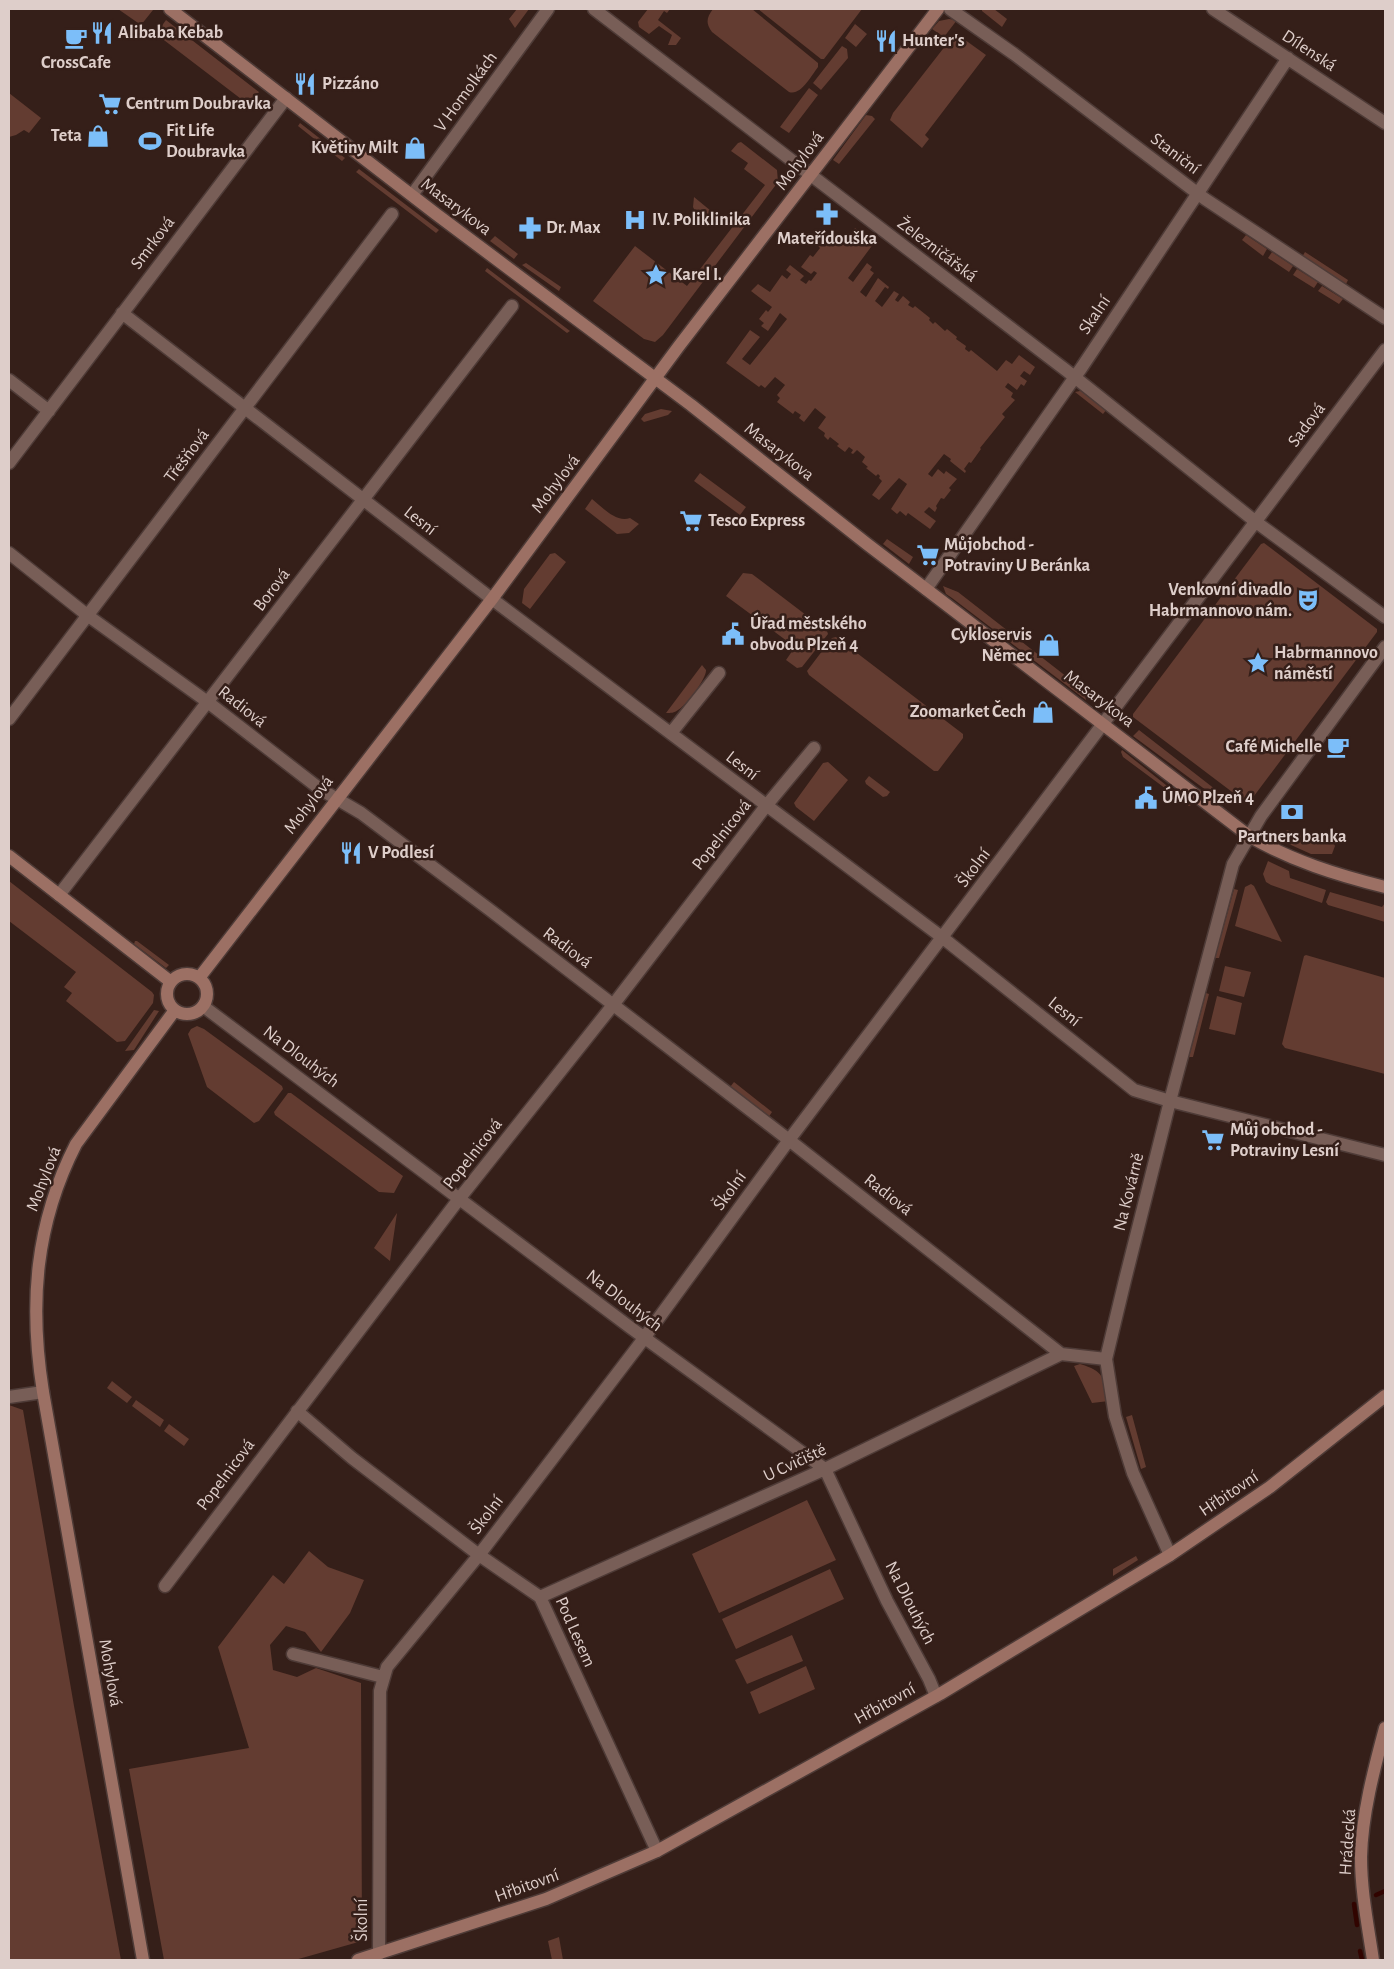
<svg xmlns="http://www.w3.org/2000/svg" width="1394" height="1969" font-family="'Alegreya Sans',sans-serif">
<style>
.green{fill:#633c31}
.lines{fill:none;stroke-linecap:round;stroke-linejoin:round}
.stream{stroke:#310400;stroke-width:4.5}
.street-casing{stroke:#4e3b37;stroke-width:15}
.secondary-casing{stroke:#4e3b37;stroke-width:15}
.street{stroke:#785e57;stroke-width:12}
.secondary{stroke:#9c7064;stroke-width:12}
.labels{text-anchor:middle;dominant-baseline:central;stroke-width:5;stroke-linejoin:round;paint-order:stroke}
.poi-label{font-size:18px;font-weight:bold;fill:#dececa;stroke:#351f19;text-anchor:start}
.street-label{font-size:18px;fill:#dececa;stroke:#351f19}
</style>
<rect width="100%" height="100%" fill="#351f19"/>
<path class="green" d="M 118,9 L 151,9 L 153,10 L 141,25 Z
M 517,9 L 529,9 L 515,28 L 509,19 Z
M 648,9 L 670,9 L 667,13 L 664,11 L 658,20 L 681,38 L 676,45 L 668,45 L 672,35 L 659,26 L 649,34 L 639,27 L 638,22 Z
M 713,9 L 752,9 L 818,63 L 818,67 C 811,76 801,96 789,92 L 712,32 C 705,23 707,17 713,9 Z
M 758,9 L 862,9 L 824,59 L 821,59 Z
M 982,9 L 994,9 L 1007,19 L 1002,27 L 982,11 Z
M 949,19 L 957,20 L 944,37 L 932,29 L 939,21 Z
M 166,20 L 259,92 L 249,105 L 156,34 Z
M 855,24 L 867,34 L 856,47 L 845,38 Z
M 953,36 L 961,37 L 986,55 L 925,135 L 929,139 L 922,148 L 890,120 L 893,113 Z
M 842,46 L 847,49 L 848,58 L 821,90 L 813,83 Z
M 809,88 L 818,95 L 789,133 L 780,127 Z
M 9,93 L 41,118 L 29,133 L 24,130 L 16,135 L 9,137 Z
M 866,115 L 872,116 L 875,119 L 839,164 L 833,160 Z
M 300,123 L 345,158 L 342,161 L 298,126 Z
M 741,142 L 777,170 L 778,182 L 663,335 L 655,342 L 644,339 L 593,301 L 635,246 L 687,286 L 765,185 L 744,169 L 748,163 L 731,151 L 738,143 Z
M 359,169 L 439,230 L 436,233 L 356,172 Z
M 694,197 L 711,211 L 701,223 L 693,207 Z
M 855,228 L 874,243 L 848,278 L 853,282 L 867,263 L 872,267 L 870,270 L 874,273 L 860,292 L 866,297 L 878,278 L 889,287 L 888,289 L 885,287 L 875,301 L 882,307 L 894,291 L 899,294 L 895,300 L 898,302 L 903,296 L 910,302 L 908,305 L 913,308 L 915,306 L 930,318 L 929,320 L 933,324 L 935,322 L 945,331 L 947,329 L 957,337 L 956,339 L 966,346 L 965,349 L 969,352 L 971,350 L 997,371 L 1006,360 L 1012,364 L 1019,355 L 1035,367 L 1030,375 L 1024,371 L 1020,376 L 1027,381 L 1024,386 L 1021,384 L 1017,390 L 1008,383 L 1005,387 L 1013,393 L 1011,397 L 1015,400 L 1002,414 L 1005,417 L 980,448 L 981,449 L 971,463 L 969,462 L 964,469 L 966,471 L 965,473 L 950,461 L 951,459 L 944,454 L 928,474 L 932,477 L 938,469 L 944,474 L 946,471 L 957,479 L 949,488 L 951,490 L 944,499 L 941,498 L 936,506 L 937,508 L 935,512 L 929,507 L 924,512 L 936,521 L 930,529 L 908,513 L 906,516 L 900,511 L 897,514 L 891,509 L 907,484 L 899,478 L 879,500 L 872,495 L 882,481 L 879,478 L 880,476 L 878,474 L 876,476 L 866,468 L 868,467 L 862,462 L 865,457 L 857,450 L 853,454 L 851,453 L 853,450 L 849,447 L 845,452 L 837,446 L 839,444 L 830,437 L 828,440 L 824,436 L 825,433 L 818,428 L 826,417 L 815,408 L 804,422 L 799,418 L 801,415 L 795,411 L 793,414 L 777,402 L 780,398 L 777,395 L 785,385 L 775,377 L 765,388 L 761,385 L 759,387 L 726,363 L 750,330 L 760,337 L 742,359 L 750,365 L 787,319 L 780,313 L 768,331 L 761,326 L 764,323 L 759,319 L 766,310 L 768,312 L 772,307 L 751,291 L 758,284 L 770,292 L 782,275 L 787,279 L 791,274 L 786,270 L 790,265 L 804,276 L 800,280 L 806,284 L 809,280 L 811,281 L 817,273 L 814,271 L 811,274 L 801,267 L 810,255 L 813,257 L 820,248 L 818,246 L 826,234 L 829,236 L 832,231 L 845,241 Z
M 1246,235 L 1267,249 L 1263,256 L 1242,240 Z
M 495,236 L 518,254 L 514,259 L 490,241 Z
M 1272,252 L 1293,266 L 1289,272 L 1268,258 Z
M 1305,252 L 1348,280 L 1346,284 L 1302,257 Z
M 526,263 L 561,287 L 559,291 L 522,265 Z
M 487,268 L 570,331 L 567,333 L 485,271 Z
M 1297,269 L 1318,282 L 1314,288 L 1293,275 Z
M 1322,286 L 1343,299 L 1339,304 L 1318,291 Z
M 1080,391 L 1085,392 L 1107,409 L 1103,414 L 1075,392 Z
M 661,409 L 672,411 L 668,415 L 644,422 L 641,419 L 645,414 Z
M 700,473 L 746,507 L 740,515 L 694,481 Z
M 592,499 C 602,507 616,523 630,518 L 639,524 L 629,533 L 617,534 L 585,509 Z
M 887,539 L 913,557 L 909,564 L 883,544 Z
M 1264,543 L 1377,629 L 1377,632 L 1248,804 L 1133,717 L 1133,714 L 1261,544 Z
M 555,553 L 566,562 L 530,609 L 522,603 L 524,589 L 550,554 Z
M 743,573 L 752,574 L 756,577 L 827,631 L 828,634 L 802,667 L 797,668 L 786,660 L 795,647 L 726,596 Z
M 943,586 L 958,592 L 1085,691 L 1086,700 L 952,598 L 946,594 Z
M 836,637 L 963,734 L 963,738 L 938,771 L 934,771 L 809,675 L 807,671 L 832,638 Z
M 702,665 L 706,670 C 707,678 686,706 678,710 C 674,713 671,713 666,713 Z
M 1139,730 L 1229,800 L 1226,805 L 1133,736 Z
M 1122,750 L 1191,805 L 1189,806 L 1123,757 L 1121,752 Z
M 828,762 L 848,780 L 814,821 L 796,807 L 794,803 L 823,763 Z
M 869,776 L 890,792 L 887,796 L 883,797 L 866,784 L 865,781 Z
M 1287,830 L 1334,844 L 1335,846 L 1332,854 L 1311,854 L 1280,840 Z
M 1268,861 L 1289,871 L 1290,878 L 1326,890 L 1322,903 L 1271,885 L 1266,882 L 1263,874 Z
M 9,881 L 152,992 L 154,995 L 153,1003 L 125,1041 L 117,1042 L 66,1001 L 72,993 L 64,987 L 76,972 L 9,921 Z
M 1251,884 L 1254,886 L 1282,942 L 1235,926 L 1245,887 Z
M 1234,889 L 1238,890 L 1219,958 L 1215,958 Z
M 1330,892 L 1382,907 L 1385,903 L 1385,922 L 1328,905 L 1326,902 Z
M 135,941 L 137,941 L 169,965 L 166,968 L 134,944 Z
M 1306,955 L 1385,978 L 1385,1074 L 1285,1048 L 1282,1044 L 1304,956 Z
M 1225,966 L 1251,972 L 1244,997 L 1219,991 Z
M 1206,993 L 1209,994 L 1193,1057 L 1189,1057 Z
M 1217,996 L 1242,1003 L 1235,1035 L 1209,1029 Z
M 154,1010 L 159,1011 L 134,1050 L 125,1051 Z
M 197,1026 L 204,1029 L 282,1086 L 283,1089 L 259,1121 L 254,1123 L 207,1087 L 188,1034 L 191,1029 Z
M 734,1082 L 772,1112 L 768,1118 L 730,1087 Z
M 288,1093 L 291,1093 L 403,1176 L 394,1193 L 379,1192 L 275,1115 L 274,1112 Z
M 397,1213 L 390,1261 L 374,1248 Z
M 1080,1364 C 1104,1371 1104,1378 1109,1401 L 1092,1403 L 1074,1366 Z
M 112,1381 L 132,1397 L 127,1403 L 107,1388 Z
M 136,1400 L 164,1420 L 160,1427 L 132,1406 Z
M 9,1405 L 23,1410 L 74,1706 L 121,1960 L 9,1960 Z
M 1132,1415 L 1146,1467 L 1141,1469 L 1126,1417 Z
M 169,1424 L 189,1439 L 184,1446 L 164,1431 Z
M 807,1500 L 836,1560 L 719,1613 L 692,1554 Z
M 309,1551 L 328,1567 L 364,1580 L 350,1613 L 321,1652 L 305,1632 L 286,1626 L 270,1645 L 273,1670 L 297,1677 L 316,1668 L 361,1683 L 362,1941 L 295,1960 L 164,1960 L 129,1769 L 249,1748 L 218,1647 L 273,1575 L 284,1584 Z
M 1136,1556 L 1138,1560 L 1113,1576 L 1113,1569 Z
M 830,1569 L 844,1599 L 736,1649 L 722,1619 Z
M 792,1635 L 803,1661 L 747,1684 L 735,1660 Z
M 806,1666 L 815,1689 L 759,1714 L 750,1692 Z
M 559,1937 L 563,1960 L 552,1960 L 548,1941 Z"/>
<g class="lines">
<path class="stream" d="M 1376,1895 L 1385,1891
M 1354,1904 L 1357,1925
M 1360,1951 L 1362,1960"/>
<defs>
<path id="street" d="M 594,9 L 1067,371 L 1256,522 L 1385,617
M 950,9 L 1014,54 L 1205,199 L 1385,318
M 1213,9 L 1385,123
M 412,195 L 548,9
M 122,313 L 492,599 L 943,938 L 1134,1090 L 1170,1101 L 1385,1155
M 9,380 L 49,411
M 9,463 L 286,98
M 9,553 L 87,615 L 209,703 L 320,789 L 361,813 L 490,910 L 789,1140 L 1061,1354 L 1106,1359
M 926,589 L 1082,367 L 1288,58
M 9,719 L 392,214
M 671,733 L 719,673
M 59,895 L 512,306
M 203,1006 L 631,1328 L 825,1469 L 887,1601 L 929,1679 L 936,1696
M 9,1397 L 43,1392
M 297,1411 L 352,1458 L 479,1555 L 540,1597 L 657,1851
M 1170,1555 L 1133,1473 L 1115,1416 L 1106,1359 L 1125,1280 L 1170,1101 L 1233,864 L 1261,816 L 1385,647
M 165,1586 L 459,1199 L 613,1005 L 766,806 L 814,748
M 540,1597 L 825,1469 L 1061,1354
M 293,1654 L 383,1677
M 379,1954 L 380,1691 L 387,1667 L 479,1555 L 639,1345 L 789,1140 L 1385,350"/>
<path id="secondary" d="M 170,9 L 436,214 L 691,405 L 867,544 L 1249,836 C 1292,861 1337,875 1385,887
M 9,856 L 171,982
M167 994a20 20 0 1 1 40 0a20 20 0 1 1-40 0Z
M 199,978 L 492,599 L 679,346 L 938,9
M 143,1960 L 43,1392 C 29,1304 35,1224 76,1144 L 175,1010
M 358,1960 L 546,1899 L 657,1851 L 940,1694 L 1170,1555 L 1270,1487 L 1385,1396
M 1373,1960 C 1368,1926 1361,1892 1361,1857 C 1362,1814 1374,1769 1385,1728"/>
</defs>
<use href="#street" class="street-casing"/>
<use href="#secondary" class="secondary-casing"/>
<use href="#street" class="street"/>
<use href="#secondary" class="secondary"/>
</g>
<defs>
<symbol id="restaurant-bare" viewBox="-9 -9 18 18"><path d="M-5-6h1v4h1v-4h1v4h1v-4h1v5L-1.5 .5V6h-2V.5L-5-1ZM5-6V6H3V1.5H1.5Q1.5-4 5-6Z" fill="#7cbef9" stroke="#351f19" stroke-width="2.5" paint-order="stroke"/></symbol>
<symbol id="cafe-bare" viewBox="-9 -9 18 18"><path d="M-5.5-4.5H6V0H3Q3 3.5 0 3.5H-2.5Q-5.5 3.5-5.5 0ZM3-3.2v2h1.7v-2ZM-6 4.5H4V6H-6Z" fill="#7cbef9" stroke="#351f19" stroke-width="2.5" paint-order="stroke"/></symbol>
<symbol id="supermarket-bare" viewBox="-9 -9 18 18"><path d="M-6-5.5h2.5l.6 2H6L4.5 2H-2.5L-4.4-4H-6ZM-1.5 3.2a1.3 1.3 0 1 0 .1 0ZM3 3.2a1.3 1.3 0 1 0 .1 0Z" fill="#7cbef9" stroke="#351f19" stroke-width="2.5" paint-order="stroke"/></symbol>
<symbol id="shop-bare" viewBox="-9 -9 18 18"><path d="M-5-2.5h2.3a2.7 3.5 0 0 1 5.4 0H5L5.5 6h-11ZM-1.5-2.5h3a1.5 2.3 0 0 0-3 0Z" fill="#7cbef9" stroke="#351f19" stroke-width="2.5" paint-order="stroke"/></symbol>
<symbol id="stadium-bare" viewBox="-9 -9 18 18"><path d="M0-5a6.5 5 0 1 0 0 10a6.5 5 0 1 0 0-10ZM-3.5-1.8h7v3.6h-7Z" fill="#7cbef9" stroke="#351f19" stroke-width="2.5" paint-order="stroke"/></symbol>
<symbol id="pharmacy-bare" viewBox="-9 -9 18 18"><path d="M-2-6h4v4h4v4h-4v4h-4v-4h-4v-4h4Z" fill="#7cbef9" stroke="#351f19" stroke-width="2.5" paint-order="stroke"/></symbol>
<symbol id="hospital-bare" viewBox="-9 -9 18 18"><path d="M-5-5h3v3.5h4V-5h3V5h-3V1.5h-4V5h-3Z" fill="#7cbef9" stroke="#351f19" stroke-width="2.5" paint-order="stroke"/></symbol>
<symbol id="sight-bare" viewBox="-9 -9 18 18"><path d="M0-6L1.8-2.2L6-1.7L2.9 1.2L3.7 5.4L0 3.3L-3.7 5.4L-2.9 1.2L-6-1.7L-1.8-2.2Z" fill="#7cbef9" stroke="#351f19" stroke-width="2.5" paint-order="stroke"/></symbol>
<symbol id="theatre-bare" viewBox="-9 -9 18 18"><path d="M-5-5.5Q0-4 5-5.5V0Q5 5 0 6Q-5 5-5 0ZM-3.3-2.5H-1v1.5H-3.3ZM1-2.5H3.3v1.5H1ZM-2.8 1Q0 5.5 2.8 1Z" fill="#7cbef9" stroke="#351f19" stroke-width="2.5" paint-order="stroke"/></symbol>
<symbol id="civic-bare" viewBox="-9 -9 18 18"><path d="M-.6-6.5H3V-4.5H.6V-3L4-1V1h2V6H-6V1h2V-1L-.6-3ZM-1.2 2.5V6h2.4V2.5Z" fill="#7cbef9" stroke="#351f19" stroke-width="2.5" paint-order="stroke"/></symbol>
<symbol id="bank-bare" viewBox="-9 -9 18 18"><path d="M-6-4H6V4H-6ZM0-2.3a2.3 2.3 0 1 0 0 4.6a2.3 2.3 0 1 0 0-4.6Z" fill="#7cbef9" stroke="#351f19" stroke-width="2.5" paint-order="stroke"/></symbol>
</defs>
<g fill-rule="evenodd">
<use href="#restaurant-bare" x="86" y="17" width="32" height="32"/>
<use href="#cafe-bare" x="60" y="22" width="32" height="32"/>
<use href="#restaurant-bare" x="870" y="25" width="32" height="32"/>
<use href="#restaurant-bare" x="289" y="68" width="32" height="32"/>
<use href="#supermarket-bare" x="94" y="88" width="32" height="32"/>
<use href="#shop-bare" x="82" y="120" width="32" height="32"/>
<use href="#stadium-bare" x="134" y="125" width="32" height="32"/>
<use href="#shop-bare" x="399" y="132" width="32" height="32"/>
<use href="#pharmacy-bare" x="811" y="198" width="32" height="32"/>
<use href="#hospital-bare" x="619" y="204" width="32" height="32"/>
<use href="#pharmacy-bare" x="514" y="212" width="32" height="32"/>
<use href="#sight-bare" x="640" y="259" width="32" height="32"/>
<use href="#supermarket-bare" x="675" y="505" width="32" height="32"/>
<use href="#supermarket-bare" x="912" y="539" width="32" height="32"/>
<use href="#theatre-bare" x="1292" y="584" width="32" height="32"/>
<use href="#civic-bare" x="717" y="618" width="32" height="32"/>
<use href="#shop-bare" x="1033" y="629" width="32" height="32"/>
<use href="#sight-bare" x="1242" y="647" width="32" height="32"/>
<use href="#shop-bare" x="1027" y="696" width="32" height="32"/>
<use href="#cafe-bare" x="1322" y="731" width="32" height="32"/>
<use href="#civic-bare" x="1130" y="782" width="32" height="32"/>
<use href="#bank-bare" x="1276" y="796" width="32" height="32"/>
<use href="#restaurant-bare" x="335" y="837" width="32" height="32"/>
<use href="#supermarket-bare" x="1197" y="1124" width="32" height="32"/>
</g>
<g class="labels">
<g class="poi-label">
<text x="118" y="33">Alibaba Kebab</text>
<text x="902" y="41">Hunter's</text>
<text x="76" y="63" text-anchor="middle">CrossCafe</text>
<text x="322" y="84">Pizzáno</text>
<text x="126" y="104">Centrum Doubravka</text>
<text x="166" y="131">Fit Life<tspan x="166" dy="21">Doubravka</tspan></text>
<text x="82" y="136" text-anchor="end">Teta</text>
<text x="398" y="148" text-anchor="end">Květiny Milt</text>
<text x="652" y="220">IV. Poliklinika</text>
<text x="546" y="228">Dr. Max</text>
<text x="827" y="239" text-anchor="middle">Mateřídouška</text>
<text x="672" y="275">Karel I.</text>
<text x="708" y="521">Tesco Express</text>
<text x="944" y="545">Můjobchod -<tspan x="944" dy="21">Potraviny U Beránka</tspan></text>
<text x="1292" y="590" text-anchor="end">Venkovní divadlo<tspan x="1292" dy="21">Habrmannovo nám.</tspan></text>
<text x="750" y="624">Úřad městského<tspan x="750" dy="21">obvodu Plzeň 4</tspan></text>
<text x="1032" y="635" text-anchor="end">Cykloservis<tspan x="1032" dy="21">Němec</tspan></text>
<text x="1274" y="653">Habrmannovo<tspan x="1274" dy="21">náměstí</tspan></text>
<text x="1026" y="712" text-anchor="end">Zoomarket Čech</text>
<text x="1322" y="747" text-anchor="end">Café Michelle</text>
<text x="1162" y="798">ÚMO Plzeň 4</text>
<text x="1292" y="837" text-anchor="middle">Partners banka</text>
<text x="368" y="853">V Podlesí</text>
<text x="1230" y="1130">Můj obchod -<tspan x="1230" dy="21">Potraviny Lesní</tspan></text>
</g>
<g class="street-label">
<text transform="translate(1309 51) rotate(33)">Dílenská</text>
<text transform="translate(466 92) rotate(-54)">V Homolkách</text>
<text transform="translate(1175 154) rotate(37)">Staniční</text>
<text transform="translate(800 161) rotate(-53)">Mohylová</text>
<text transform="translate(456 207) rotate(37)">Masarykova</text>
<text transform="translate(153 243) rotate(-53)">Smrková</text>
<text transform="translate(937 250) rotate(37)">Železničářská</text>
<text transform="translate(1095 315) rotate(-56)">Skalní</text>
<text transform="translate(1307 425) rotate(-53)">Sadová</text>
<text transform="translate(779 452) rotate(38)">Masarykova</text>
<text transform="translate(187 456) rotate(-53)">Třešňová</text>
<text transform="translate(556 484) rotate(-53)">Mohylová</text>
<text transform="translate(420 521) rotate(38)">Lesní</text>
<text transform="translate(272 590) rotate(-53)">Borová</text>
<text transform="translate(1099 699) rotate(37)">Masarykova</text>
<text transform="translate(242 707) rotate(38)">Radiová</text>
<text transform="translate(742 766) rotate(38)">Lesní</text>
<text transform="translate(309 805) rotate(-52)">Mohylová</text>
<text transform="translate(722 835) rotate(-52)">Popelnicová</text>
<text transform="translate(974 868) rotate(-53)">Školní</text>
<text transform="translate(567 948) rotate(37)">Radiová</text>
<text transform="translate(1064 1012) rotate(39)">Lesní</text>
<text transform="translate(301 1057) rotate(37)">Na Dlouhých</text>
<text transform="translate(473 1154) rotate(-52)">Popelnicová</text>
<text transform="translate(44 1179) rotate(-69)">Mohylová</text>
<text transform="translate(730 1191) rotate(-54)">Školní</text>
<text transform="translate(1129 1192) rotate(-76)">Na Kovárně</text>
<text transform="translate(888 1195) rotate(38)">Radiová</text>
<text transform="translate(624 1301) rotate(37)">Na Dlouhých</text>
<text transform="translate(795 1463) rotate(-25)">U Cvičiště</text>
<text transform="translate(226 1475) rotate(-53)">Popelnicová</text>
<text transform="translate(1229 1494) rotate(-34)">Hřbitovní</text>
<text transform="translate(487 1515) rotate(-53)">Školní</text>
<text transform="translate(910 1603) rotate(63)">Na Dlouhých</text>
<text transform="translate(575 1632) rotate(66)">Pod Lesem</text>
<text transform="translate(110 1673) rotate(80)">Mohylová</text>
<text transform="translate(885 1704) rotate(-29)">Hřbitovní</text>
<text transform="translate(1348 1842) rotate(-86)">Hrádecká</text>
<text transform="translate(527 1886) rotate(-20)">Hřbitovní</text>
<text transform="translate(362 1920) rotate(-90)">Školní</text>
</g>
</g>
<rect width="1394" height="1969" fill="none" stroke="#dececa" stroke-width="20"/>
</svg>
